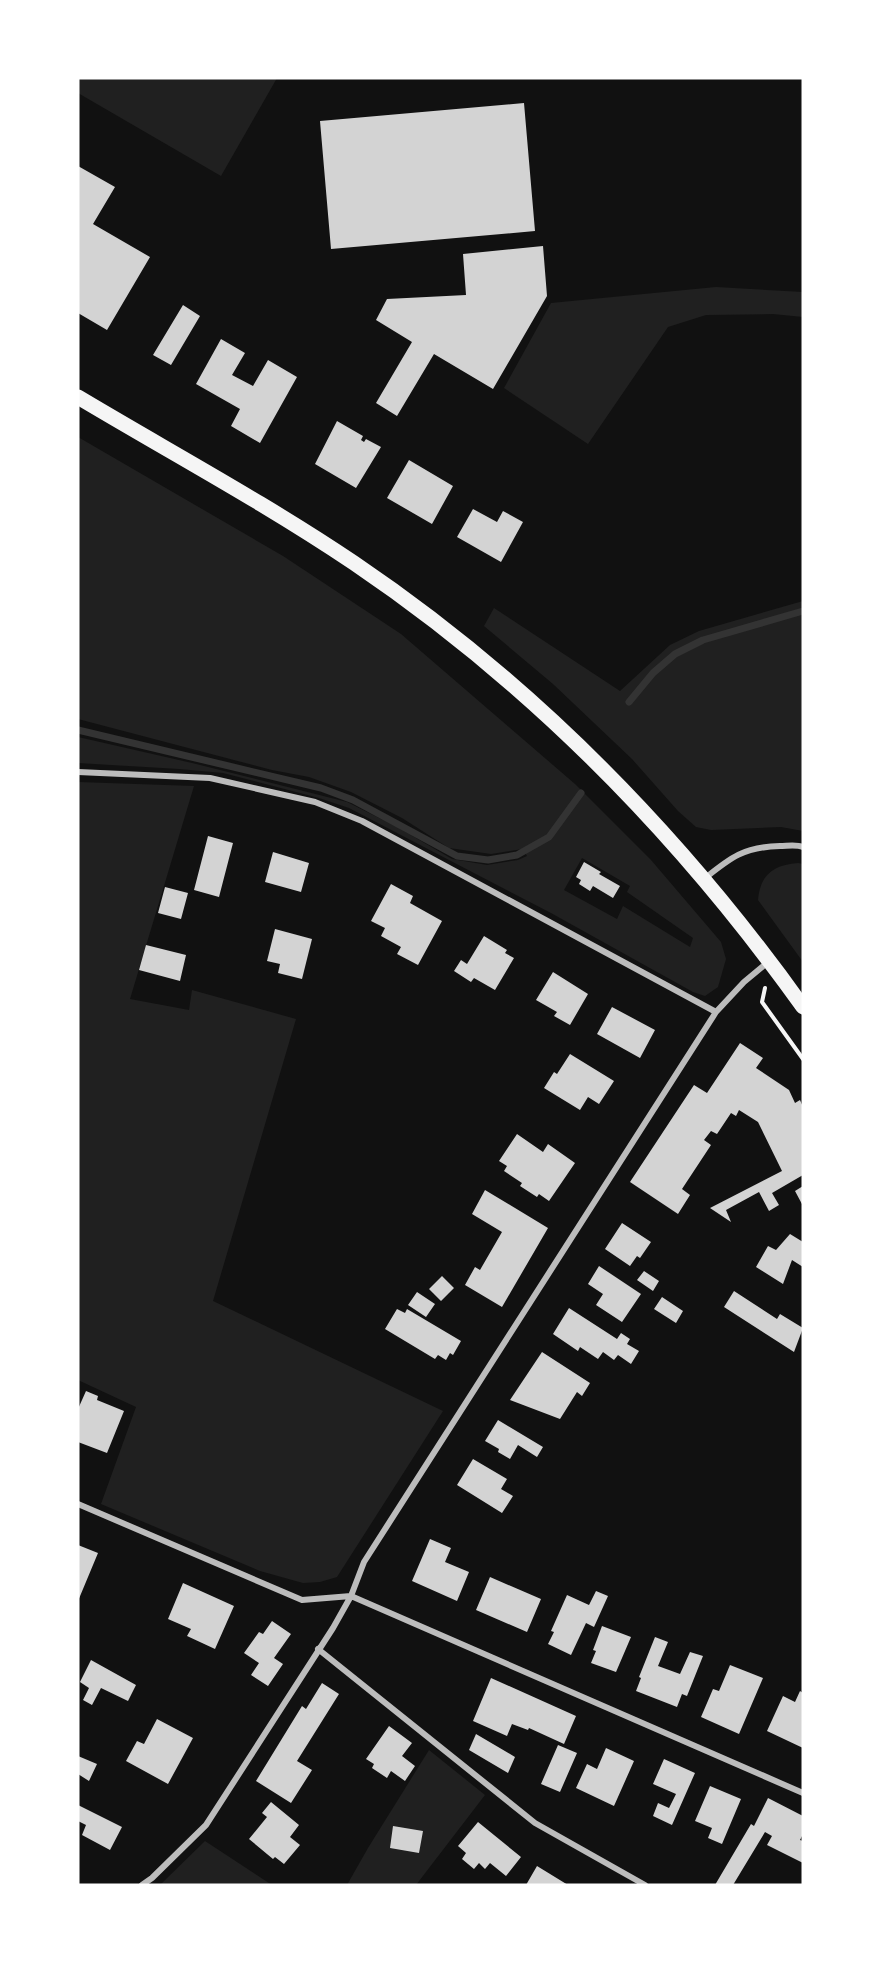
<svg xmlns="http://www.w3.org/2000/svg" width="881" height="1963" font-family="Poppins,sans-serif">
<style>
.green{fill:#202020;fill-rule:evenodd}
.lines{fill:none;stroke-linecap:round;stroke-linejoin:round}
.stream{stroke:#333;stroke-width:7}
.building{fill:#d3d3d3}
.path{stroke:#f5f5f5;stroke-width:4}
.minor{stroke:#bcbcbc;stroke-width:6}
.primary{stroke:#f5f5f5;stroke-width:15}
</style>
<rect width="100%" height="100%" fill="#111"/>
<path class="green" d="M 78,78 L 277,78 L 221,176 L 78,93 Z
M 716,287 L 803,292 L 803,317 L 773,314 L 706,315 L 668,327 L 588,444 L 504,388 L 551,303 Z
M 78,437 L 283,556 L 401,634 L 575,784 L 651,860 L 721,942 L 726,959 L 718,987 L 705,996 L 693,992 L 551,913 L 349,808 L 319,798 L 223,773 L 179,769 L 78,763 L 78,737 L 192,763 L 347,802 L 397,827 L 452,859 L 487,865 L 518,860 L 527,856 L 523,849 L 491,854 L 449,848 L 402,818 L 351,792 L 309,777 L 272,770 L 78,719 ZM 582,858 L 630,886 L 627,892 L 693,938 L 690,947 L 623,906 L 617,919 L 564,890 Z
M 803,601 L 803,831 L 781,827 L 711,830 L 696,827 L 678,811 L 632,759 L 553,684 L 484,626 L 494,608 L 620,691 L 670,645 L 699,631 Z
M 78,782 L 194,786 L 130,999 L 189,1010 L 192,990 L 296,1019 L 213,1301 L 443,1411 L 337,1577 L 320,1582 L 303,1583 L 260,1571 L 101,1504 L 136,1407 L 78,1380 Z
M 798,863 L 803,864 L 803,962 L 758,900 C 760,875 773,865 798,863 Z
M 429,1750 L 485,1795 L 416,1885 L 347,1885 L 368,1848 Z
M 205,1841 L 272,1885 L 160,1885 Z"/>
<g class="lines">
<path class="stream" d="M 629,702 L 653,673 L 675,654 L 703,640 L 803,611
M 78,730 L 321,788 L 353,800 L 457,856 L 488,860 L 517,855 L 549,837 L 581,793"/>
</g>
<path class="building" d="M 524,103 L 535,231 L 331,249 L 320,121 Z
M 78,166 L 115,187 L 93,224 L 150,257 L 107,330 L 78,313 Z
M 543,246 L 547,296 L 493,389 L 434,354 L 397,416 L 376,403 L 412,342 L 376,320 L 387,299 L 466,295 L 463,254 Z
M 183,305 L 200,316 L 171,365 L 153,355 Z
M 221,339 L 245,353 L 232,375 L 253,386 L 268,360 L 297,377 L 260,443 L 231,426 L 240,409 L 196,384 Z
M 337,421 L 363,436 L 361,440 L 364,442 L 366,439 L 381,447 L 356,488 L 315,464 Z
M 409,460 L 453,486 L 432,524 L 387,498 Z
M 473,509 L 497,522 L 503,511 L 523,522 L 501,562 L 457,537 Z
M 208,836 L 233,843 L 219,897 L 194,890 Z
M 273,852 L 309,863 L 301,892 L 265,882 Z
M 584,862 L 601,872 L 599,874 L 620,886 L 613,898 L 593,886 L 590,891 L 579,884 L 581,880 L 576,877 Z
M 391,884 L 413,896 L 410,903 L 442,921 L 418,965 L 397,954 L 401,947 L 381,936 L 385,928 L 371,921 Z
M 165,887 L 188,893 L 181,919 L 158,913 Z
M 275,929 L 312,939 L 302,979 L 278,973 L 280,964 L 267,961 Z
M 484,936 L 507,950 L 505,953 L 514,958 L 495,990 L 474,978 L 471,982 L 454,971 L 461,960 L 467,964 Z
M 146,945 L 186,955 L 180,981 L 139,970 Z
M 553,972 L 588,994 L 570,1025 L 554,1016 L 557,1012 L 536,1000 Z
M 612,1007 L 655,1030 L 640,1058 L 597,1034 Z
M 740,1043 L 763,1058 L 756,1068 L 789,1090 L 795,1103 L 800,1100 L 803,1107 L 803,1175 L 772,1193 L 779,1205 L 769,1211 L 759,1192 L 726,1210 L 731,1222 L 710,1208 L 782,1171 L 758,1122 L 739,1110 L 736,1116 L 731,1113 L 717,1134 L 711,1131 L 704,1140 L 711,1145 L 682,1189 L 690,1195 L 678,1214 L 630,1182 L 694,1085 L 707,1093 Z
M 570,1054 L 614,1081 L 599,1104 L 588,1097 L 580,1110 L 544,1088 L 554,1072 L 557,1074 Z
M 517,1134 L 543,1152 L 548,1144 L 575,1163 L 549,1201 L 539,1194 L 537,1197 L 520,1186 L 522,1183 L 504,1171 L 507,1166 L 499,1161 Z
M 803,1186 L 803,1206 L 795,1191 Z
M 485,1190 L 548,1228 L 502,1307 L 465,1285 L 475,1267 L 480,1270 L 502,1232 L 472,1214 Z
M 622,1223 L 651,1242 L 640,1258 L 637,1256 L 630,1266 L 605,1249 Z
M 790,1234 L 803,1242 L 803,1267 L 792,1260 L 783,1284 L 756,1267 L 768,1246 L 776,1250 Z
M 599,1266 L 641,1294 L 622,1322 L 596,1305 L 603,1294 L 588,1284 Z
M 644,1271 L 659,1281 L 653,1291 L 637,1280 Z
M 442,1276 L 454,1288 L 441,1301 L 429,1289 Z
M 734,1291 L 777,1319 L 780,1314 L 803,1328 L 794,1352 L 724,1307 Z
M 417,1292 L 435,1304 L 426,1317 L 408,1305 Z
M 662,1297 L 683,1311 L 676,1323 L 654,1309 Z
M 569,1308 L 617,1339 L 621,1333 L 630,1339 L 627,1344 L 639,1351 L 631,1364 L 618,1355 L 614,1360 L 603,1352 L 598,1359 L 580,1347 L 578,1351 L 553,1334 Z
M 397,1309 L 405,1313 L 407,1309 L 461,1341 L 453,1355 L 450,1353 L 446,1360 L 438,1355 L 435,1359 L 385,1329 Z
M 542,1352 L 590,1383 L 582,1396 L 577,1392 L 560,1419 L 510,1400 Z
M 86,1391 L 98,1396 L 97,1400 L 124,1411 L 107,1453 L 78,1442 L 78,1409 Z
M 498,1420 L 543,1447 L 537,1457 L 518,1445 L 510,1459 L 498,1452 L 499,1449 L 485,1441 Z
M 473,1459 L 507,1479 L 501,1489 L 513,1496 L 502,1513 L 457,1485 Z
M 430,1539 L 451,1548 L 445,1562 L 469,1572 L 457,1601 L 412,1581 Z
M 78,1545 L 98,1553 L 78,1601 Z
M 490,1577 L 541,1599 L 527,1632 L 476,1610 Z
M 183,1583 L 234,1606 L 215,1649 L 187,1636 L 191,1629 L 168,1619 Z
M 596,1591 L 608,1596 L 594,1627 L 586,1623 L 571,1655 L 548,1644 L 554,1632 L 551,1631 L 567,1595 L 589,1605 Z
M 272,1621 L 291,1634 L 274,1658 L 283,1664 L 268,1686 L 251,1675 L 259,1663 L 244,1653 L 259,1632 L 263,1634 Z
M 602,1626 L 631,1637 L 616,1672 L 591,1663 L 596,1651 L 593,1650 Z
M 655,1637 L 668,1642 L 658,1666 L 680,1674 L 690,1652 L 703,1656 L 687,1696 L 682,1694 L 677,1707 L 636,1691 L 641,1678 L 639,1677 Z
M 91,1660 L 136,1685 L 128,1701 L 101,1688 L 92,1705 L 83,1700 L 89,1688 L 80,1682 Z
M 730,1665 L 763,1678 L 739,1734 L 701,1717 L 713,1689 L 719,1691 Z
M 491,1678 L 576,1716 L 564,1744 L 529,1728 L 528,1730 L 512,1724 L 507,1736 L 473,1721 Z
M 322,1683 L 339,1694 L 297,1761 L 312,1770 L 291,1803 L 256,1781 L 302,1706 L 306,1709 Z
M 800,1691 L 803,1693 L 803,1748 L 767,1731 L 783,1696 L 795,1702 Z
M 157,1719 L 193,1738 L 168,1784 L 126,1761 L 137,1741 L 144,1744 Z
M 389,1726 L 412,1743 L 402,1756 L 415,1766 L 405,1781 L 391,1771 L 387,1778 L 372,1768 L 374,1764 L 366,1759 Z
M 476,1734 L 515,1757 L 508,1773 L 469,1750 Z
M 558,1745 L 577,1753 L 560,1792 L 541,1784 Z
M 606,1748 L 634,1761 L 614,1806 L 576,1788 L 587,1764 L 597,1769 Z
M 78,1756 L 97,1764 L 89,1781 L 78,1774 Z
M 664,1759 L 695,1773 L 672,1825 L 653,1816 L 658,1803 L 669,1808 L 676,1794 L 653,1784 Z
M 710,1786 L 741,1799 L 722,1844 L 708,1838 L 712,1828 L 695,1821 Z
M 768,1798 L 803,1816 L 803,1834 L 800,1840 L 803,1841 L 803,1863 L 767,1845 L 772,1836 L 765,1832 L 733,1885 L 715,1885 L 751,1824 L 754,1826 Z
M 271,1802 L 299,1825 L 290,1837 L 300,1845 L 284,1864 L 275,1857 L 273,1859 L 249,1839 L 267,1817 L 262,1813 Z
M 78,1805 L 122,1827 L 110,1850 L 82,1835 L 86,1825 L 78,1821 Z
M 478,1822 L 521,1857 L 506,1876 L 490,1863 L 485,1869 L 479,1863 L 474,1869 L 462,1859 L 466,1853 L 458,1846 Z
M 393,1826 L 423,1831 L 419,1853 L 390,1848 Z
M 537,1866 L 568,1885 L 526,1885 Z"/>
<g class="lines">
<path class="path" d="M 765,988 L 762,1002 L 803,1059"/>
<path class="minor" d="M 78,772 L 210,778 L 315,802 L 362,821 L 716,1012
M 704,879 C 731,857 744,847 780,846 C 787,846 796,844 803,847
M 78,1504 L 302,1600 L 351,1596 L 803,1793
M 318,1649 L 535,1823 L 645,1885
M 142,1885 L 152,1878 L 206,1825 L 333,1628 L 351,1596 L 364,1562 L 716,1012 L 744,982 L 768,962"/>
<path class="primary" d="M 78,397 C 170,452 265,503 354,563 C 530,682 680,835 803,1007"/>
</g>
<rect width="881" height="1963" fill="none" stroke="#ffffff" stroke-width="159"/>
</svg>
